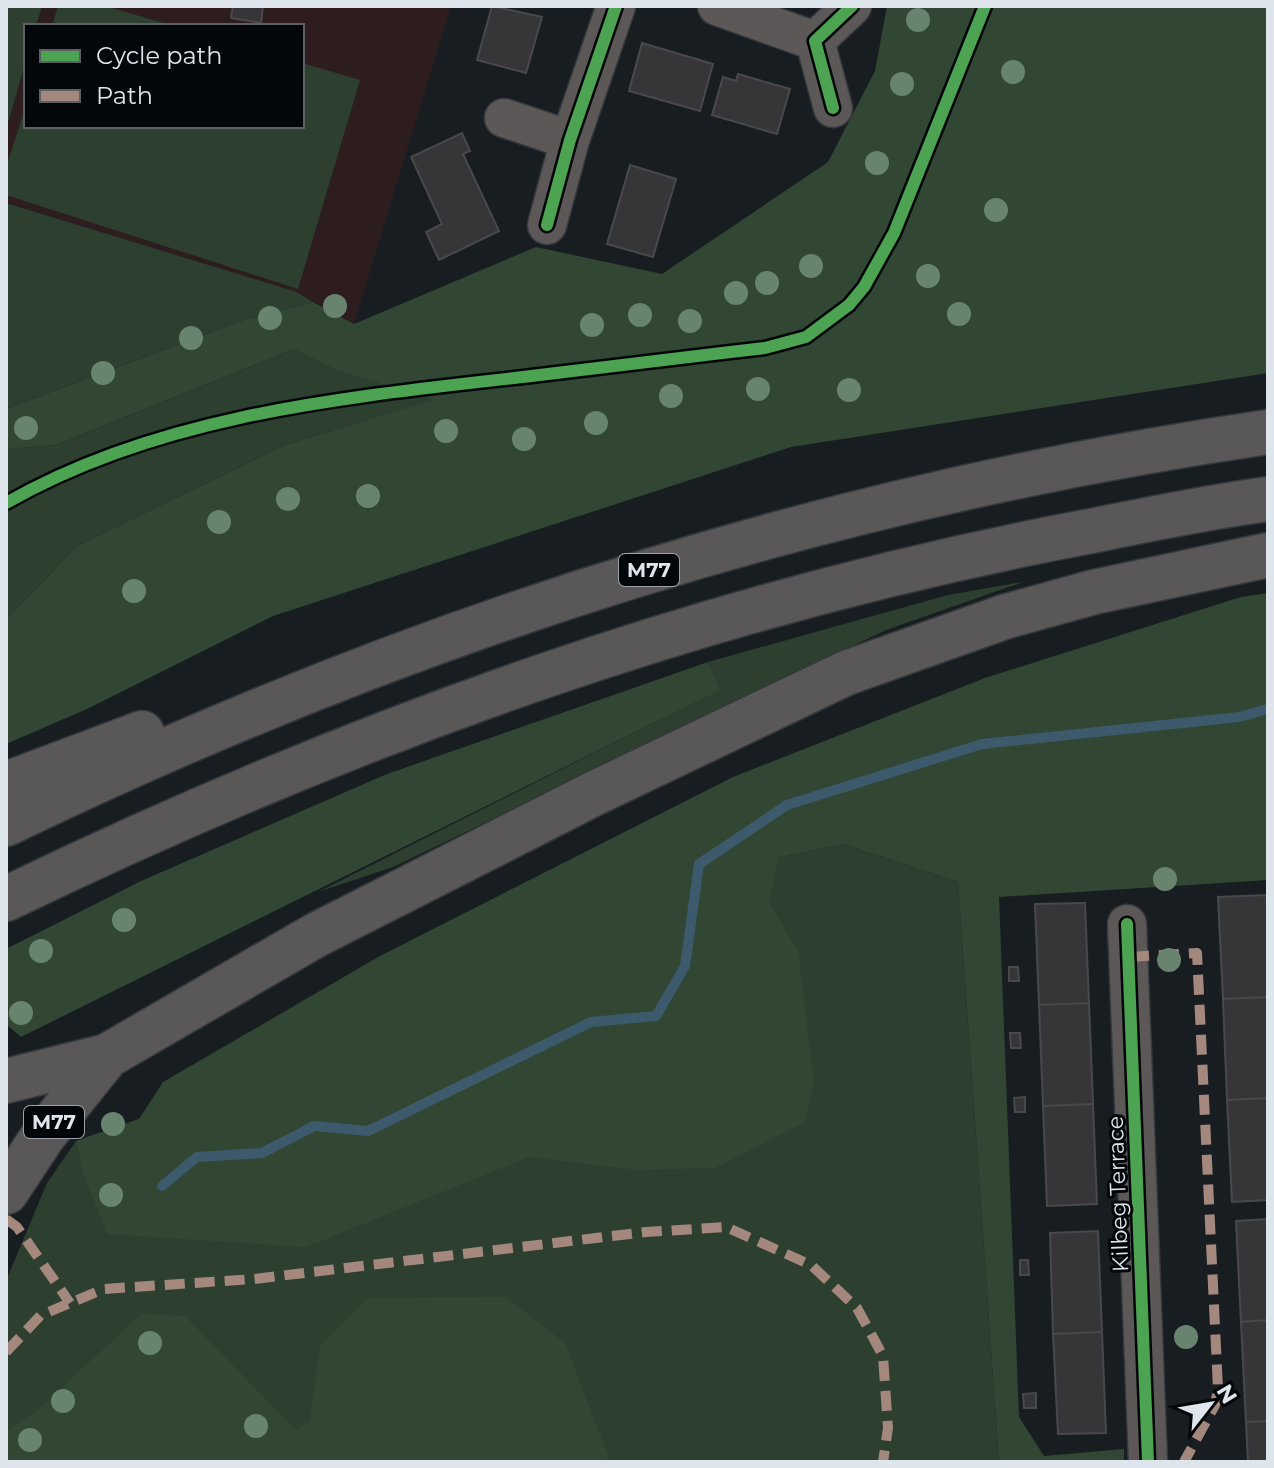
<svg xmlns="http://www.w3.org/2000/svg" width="1274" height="1468" font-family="Montserrat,sans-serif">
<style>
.education{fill:#2d1d1f}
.green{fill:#2d4030}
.forest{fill:#314734}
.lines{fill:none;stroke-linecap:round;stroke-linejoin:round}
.stream{stroke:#3c5a6c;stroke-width:10}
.building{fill:#363638;stroke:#49494c;stroke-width:2}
.minor-casing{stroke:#35393d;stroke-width:41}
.highway-casing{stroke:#35393d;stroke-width:47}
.minor{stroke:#5c5857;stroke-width:38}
.highway{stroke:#595757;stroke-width:44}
.quiet{stroke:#a5887d;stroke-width:10;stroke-dasharray:20 10;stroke-linecap:butt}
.cycleway-casing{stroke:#04070a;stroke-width:17}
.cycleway{stroke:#4ca352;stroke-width:12}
.tree{fill:#68846e}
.labels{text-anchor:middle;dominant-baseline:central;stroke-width:6;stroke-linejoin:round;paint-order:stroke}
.shield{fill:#04070a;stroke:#9da2a8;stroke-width:2}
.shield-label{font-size:20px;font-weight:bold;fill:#dfe5ec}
.street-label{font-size:22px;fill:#dfe5ec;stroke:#04070a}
</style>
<rect width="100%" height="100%" fill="#181d21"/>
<path class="education" d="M 42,6 L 451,6 L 354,324 L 297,292 L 6,203 L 6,130 L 26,60 L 26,126 L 302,126 L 302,26 L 36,26 Z"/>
<path class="green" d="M 6,6 L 42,6 L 36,26 L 26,26 L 26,60 L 6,130 Z
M 58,6 L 105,6 L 174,26 L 52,26 Z
M 302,63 L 360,80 L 298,289 L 6,195 L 6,167 L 26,106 L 26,126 L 302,126 Z
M 6,203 L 297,292 L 313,302 L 244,320 L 6,409 Z
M 294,349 L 338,371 L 434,400 L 285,445 L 77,546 L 6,620 L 6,449 L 56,445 Z
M 1023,582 L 886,630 L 393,867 L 318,892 L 719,690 L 708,662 L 948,595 Z
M 843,844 L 958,882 L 999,1462 L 6,1462 L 6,1281 L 47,1183 L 76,1141 L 139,1119 L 778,858 Z"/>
<path class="forest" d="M 887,6 L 1268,6 L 1268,373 L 791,447 L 273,616 L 87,709 L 6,744 L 6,620 L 77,546 L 285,445 L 433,400 L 338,371 L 294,349 L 56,445 L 6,449 L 6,409 L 244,320 L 313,302 L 354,324 L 536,247 L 662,274 L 828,162 L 875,71 Z
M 1268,593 L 1268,880 L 999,897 L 1019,1417 L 1044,1456 L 1124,1449 L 1124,1462 L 999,1462 L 958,882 L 843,844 L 778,858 L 769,903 L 798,951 L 814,1081 L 805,1122 L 715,1168 L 638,1170 L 529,1157 L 306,1247 L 107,1234 L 84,1175 L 76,1141 L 139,1119 L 163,1082 L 380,956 L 733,777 L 985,678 L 1241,597 Z
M 708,662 L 720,690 L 21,1037 L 6,1024 L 6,949 L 141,881 L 387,774 Z
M 506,1297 L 565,1343 L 609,1458 L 604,1462 L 6,1462 L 6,1431 L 38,1410 L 141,1314 L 185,1316 L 296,1430 L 310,1421 L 320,1346 L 367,1298 Z"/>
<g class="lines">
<path class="stream" d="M 162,1186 L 197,1157 L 262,1153 L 314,1126 L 368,1131 L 591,1022 L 656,1016 L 685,966 L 699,864 L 787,805 L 982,744 L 1239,717 L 1268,709"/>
</g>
<path class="building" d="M 233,6 L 263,6 L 261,23 L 231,18 Z
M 492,6 L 542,17 L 526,73 L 477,60 Z
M 642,43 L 713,64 L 700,111 L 629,91 Z
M 738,74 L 790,89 L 777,134 L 712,115 L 723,77 L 736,81 Z
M 462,133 L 470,151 L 463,154 L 499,231 L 439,260 L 426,232 L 442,224 L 411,157 Z
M 630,165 L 676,179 L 653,257 L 607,244 Z
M 1267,895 L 1268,997 L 1223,999 L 1218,897 Z
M 1085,903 L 1089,1003 L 1039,1005 L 1035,904 Z
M 1009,967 L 1018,967 L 1019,981 L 1009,981 Z
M 1268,997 L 1268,1098 L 1227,1100 L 1223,999 Z
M 1089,1003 L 1093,1104 L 1043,1106 L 1039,1005 Z
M 1010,1033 L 1020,1033 L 1021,1048 L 1011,1048 Z
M 1025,1097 L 1025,1112 L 1015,1112 L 1014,1098 Z
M 1268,1098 L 1268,1200 L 1232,1202 L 1227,1100 Z
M 1093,1104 L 1097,1204 L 1047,1206 L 1043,1106 Z
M 1268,1219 L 1268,1320 L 1241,1322 L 1236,1221 Z
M 1098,1231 L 1102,1332 L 1053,1334 L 1050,1233 Z
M 1020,1260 L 1028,1260 L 1029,1275 L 1020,1275 Z
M 1268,1320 L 1268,1421 L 1246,1422 L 1241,1322 Z
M 1102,1332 L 1106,1433 L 1058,1434 L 1053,1334 Z
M 1036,1393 L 1036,1408 L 1024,1408 L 1023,1394 Z
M 1268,1421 L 1268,1462 L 1248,1462 L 1246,1422 Z"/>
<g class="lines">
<defs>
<path id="minor" d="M 717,6 L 815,41
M 833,108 L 815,41 L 852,6
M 504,118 L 570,140
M 547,225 L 570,140 L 616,6
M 1127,924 L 1148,1462"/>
<path id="highway" d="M 6,784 L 142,733
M 6,824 C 405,631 829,496 1268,432
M 6,899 C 353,731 711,602 1091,531 C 1150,519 1208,507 1268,499
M 6,1081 L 107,1056 L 316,935 L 595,793 L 846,673 L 1004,617 L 1094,592 L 1268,555
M 6,1192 L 43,1136 L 107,1056"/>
</defs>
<use href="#minor" class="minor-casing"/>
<use href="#highway" class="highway-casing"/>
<use href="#minor" class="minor"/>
<use href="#highway" class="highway"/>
<path class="quiet" d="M 1129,957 L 1197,953 L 1218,1389 L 1215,1405 L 1184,1462
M 6,1219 L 17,1227 L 70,1303
M 6,1352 L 41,1315 L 104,1289 L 254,1279 L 646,1232 L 726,1227 L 811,1265 L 857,1308 L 883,1356 L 888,1428 L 883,1462"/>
<defs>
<path id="cycleway" d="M 833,108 L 815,41 L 852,6
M 547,225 L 570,140 L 616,6
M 6,503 C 161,414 349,397 523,377 C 603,368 684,357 765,348 L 806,337 L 849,305 L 864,287 L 894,233 L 985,6
M 1127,924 L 1148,1462"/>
</defs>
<use href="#cycleway" class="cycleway-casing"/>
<use href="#cycleway" class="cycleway"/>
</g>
<g class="tree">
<circle cx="918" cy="20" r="12"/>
<circle cx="1013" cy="72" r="12"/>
<circle cx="902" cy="84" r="12"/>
<circle cx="877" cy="163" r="12"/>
<circle cx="996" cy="210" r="12"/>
<circle cx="811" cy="266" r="12"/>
<circle cx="928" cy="276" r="12"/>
<circle cx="767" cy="283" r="12"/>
<circle cx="736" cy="293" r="12"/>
<circle cx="335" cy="306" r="12"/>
<circle cx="959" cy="314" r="12"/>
<circle cx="640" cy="315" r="12"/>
<circle cx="270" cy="318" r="12"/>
<circle cx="690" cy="321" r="12"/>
<circle cx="592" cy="325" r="12"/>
<circle cx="191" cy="338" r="12"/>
<circle cx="103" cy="373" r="12"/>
<circle cx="758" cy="389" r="12"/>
<circle cx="849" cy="390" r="12"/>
<circle cx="671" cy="396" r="12"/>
<circle cx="596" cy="423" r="12"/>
<circle cx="26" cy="428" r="12"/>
<circle cx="446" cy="431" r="12"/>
<circle cx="524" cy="439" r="12"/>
<circle cx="368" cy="496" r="12"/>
<circle cx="288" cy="499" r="12"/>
<circle cx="219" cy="522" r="12"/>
<circle cx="134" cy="591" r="12"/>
<circle cx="1165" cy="879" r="12"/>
<circle cx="124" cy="920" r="12"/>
<circle cx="41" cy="951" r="12"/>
<circle cx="1169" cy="960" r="12"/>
<circle cx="21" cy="1013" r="12"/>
<circle cx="113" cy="1124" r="12"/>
<circle cx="111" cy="1195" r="12"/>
<circle cx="1186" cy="1337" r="12"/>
<circle cx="150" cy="1343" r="12"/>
<circle cx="63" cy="1401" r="12"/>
<circle cx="256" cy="1426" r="12"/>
<circle cx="30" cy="1440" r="12"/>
</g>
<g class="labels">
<g class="shield">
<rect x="619" y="554" width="60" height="32" rx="6"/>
<rect x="24" y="1106" width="60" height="32" rx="6"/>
</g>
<g class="shield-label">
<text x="649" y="570">M77</text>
<text x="54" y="1122">M77</text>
</g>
<g class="street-label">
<text transform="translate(1118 1194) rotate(-92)">Kilbeg Terrace</text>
</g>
</g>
<rect width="1274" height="1468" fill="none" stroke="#dfe5ec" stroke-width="16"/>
<rect x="24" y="24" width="280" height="104" fill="#04070a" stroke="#5c6064" stroke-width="2"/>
<rect x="40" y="50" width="40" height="12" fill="#4ca352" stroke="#5c6064" stroke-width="2"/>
<text x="96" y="64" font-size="24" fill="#dfe5ec">Cycle path</text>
<rect x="40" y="90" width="40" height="12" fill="#a5887d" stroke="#5c6064" stroke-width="2"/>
<text x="96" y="104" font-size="24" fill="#dfe5ec">Path</text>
<g transform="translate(1210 1404) rotate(59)" stroke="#04070a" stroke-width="6" paint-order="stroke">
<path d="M0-6L14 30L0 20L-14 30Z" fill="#dfe5ec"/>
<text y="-12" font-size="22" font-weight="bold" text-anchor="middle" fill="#dfe5ec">N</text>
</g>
</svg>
